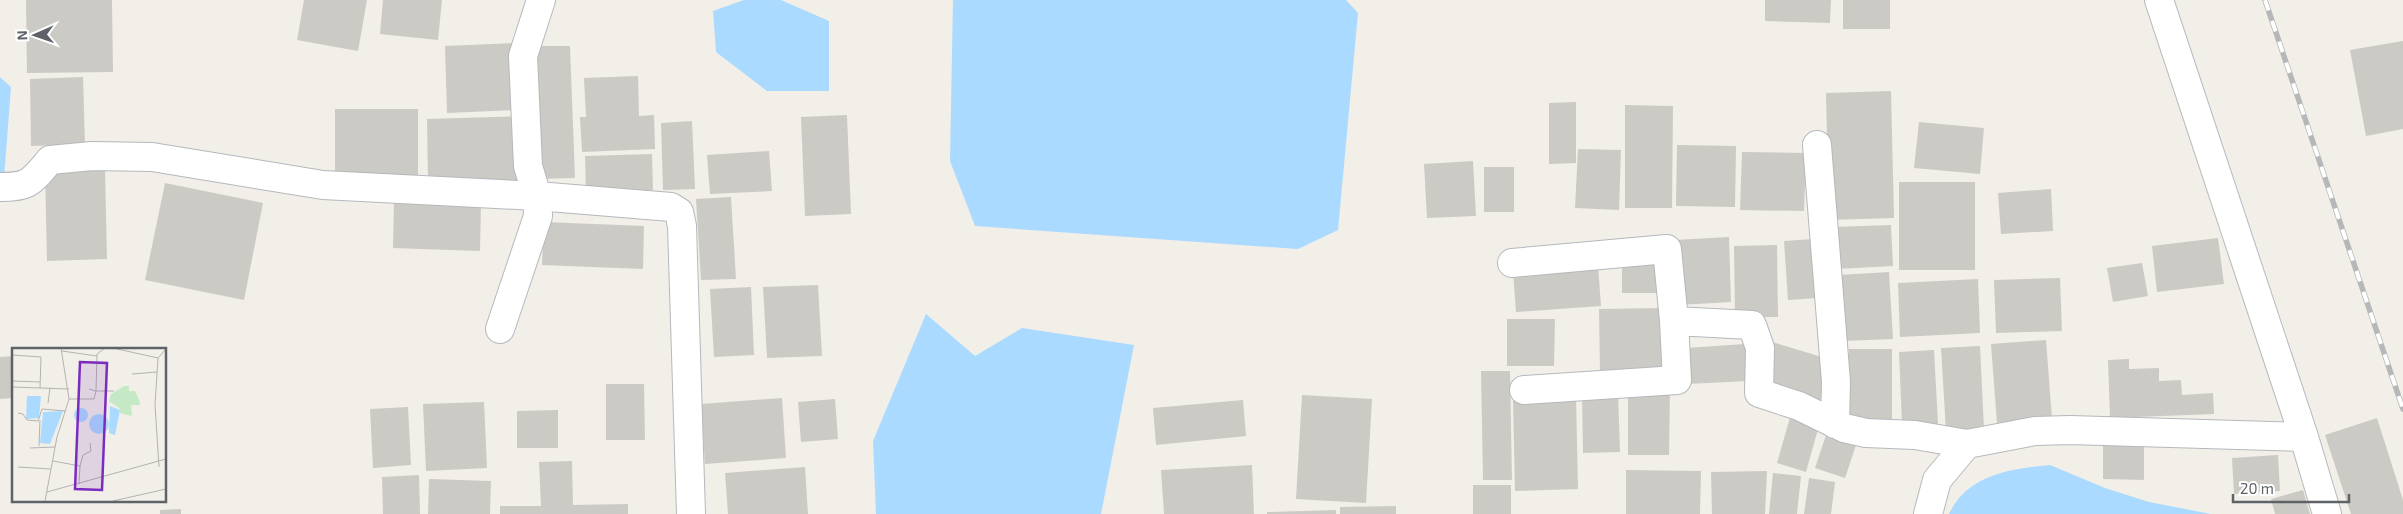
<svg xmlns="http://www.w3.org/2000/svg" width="2403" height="514" font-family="'Exo 2',sans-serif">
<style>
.water{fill:#aadaff}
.building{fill:#cccac5}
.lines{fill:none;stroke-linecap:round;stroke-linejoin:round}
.minor-casing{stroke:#b5b8bc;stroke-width:30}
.minor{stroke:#fff;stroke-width:28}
.rail-casing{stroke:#b6b7b8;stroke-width:5.5}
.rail{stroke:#fff;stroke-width:4;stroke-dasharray:11;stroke-linecap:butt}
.inset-road{fill:none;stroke:#b3b3b1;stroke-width:1}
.view{fill:#7b2cbf;fill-opacity:0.15;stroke:#7b2cbf;stroke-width:2.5}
.inset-edge{fill:none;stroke:#5f6368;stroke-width:2.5}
</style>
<rect width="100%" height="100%" fill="#f1efe8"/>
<path class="water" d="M 744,0 L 781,0 L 829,21 L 829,91 L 767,91 L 716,52 L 713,11 Z
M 953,0 L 1346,0 L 1358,13 L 1338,230 L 1298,249 L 975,226 L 950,161 Z
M 0,77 L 11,87 L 4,178 L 0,177 Z
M 926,314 L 975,356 L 1022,328 L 1134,345 L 1101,514 L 876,514 L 873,441 Z
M 2050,465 L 2105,488 L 2149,502 L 2211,514 L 1949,514 C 1968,474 2010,469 2050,465 Z"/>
<path class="building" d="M 26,0 L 112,0 L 113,72 L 27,73 Z
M 304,0 L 367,0 L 358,51 L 297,40 Z
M 383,0 L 442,0 L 438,40 L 380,34 Z
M 1765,0 L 1831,0 L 1830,23 L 1765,21 Z
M 1843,0 L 1890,0 L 1890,29 L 1843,29 Z
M 2403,41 L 2403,129 L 2366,136 L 2350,50 Z
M 515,43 L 517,110 L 447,113 L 445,46 Z
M 531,46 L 570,46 L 575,178 L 535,179 Z
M 638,76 L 639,116 L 654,115 L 655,149 L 582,152 L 580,117 L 586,117 L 584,78 Z
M 83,77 L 85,144 L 31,146 L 30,79 Z
M 1891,91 L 1894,218 L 1829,220 L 1826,93 Z
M 1576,102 L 1576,163 L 1549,164 L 1549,103 Z
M 1625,105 L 1673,106 L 1672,208 L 1625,208 Z
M 335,109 L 418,109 L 418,183 L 335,184 Z
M 847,115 L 851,214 L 805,216 L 801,117 Z
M 522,116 L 524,180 L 428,184 L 427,119 Z
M 692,121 L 695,189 L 663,190 L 661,123 Z
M 1919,122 L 1984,128 L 1980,174 L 1914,168 Z
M 1677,145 L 1736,146 L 1735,207 L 1676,206 Z
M 1578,149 L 1621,150 L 1619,210 L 1575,208 Z
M 769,151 L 772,191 L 710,194 L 707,155 Z
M 1742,152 L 1806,153 L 1804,211 L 1740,210 Z
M 652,154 L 653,190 L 586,192 L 585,156 Z
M 1473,161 L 1476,216 L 1427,218 L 1424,164 Z
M 1484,167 L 1514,167 L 1514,212 L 1484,212 Z
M 105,168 L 107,259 L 47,261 L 45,170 Z
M 1899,182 L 1975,182 L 1975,270 L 1899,270 Z
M 165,183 L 263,203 L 244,300 L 145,280 Z
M 2051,189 L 2053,231 L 2001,234 L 1998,193 Z
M 731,197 L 736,279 L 701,280 L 696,199 Z
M 394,201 L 481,204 L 480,251 L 393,248 Z
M 544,222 L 644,226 L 643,269 L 542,265 Z
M 1891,225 L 1893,266 L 1837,269 L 1835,227 Z
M 1729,237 L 1731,302 L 1678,305 L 1675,240 Z
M 2218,238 L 2224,284 L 2157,292 L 2152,246 Z
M 1813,239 L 1817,298 L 1788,300 L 1784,241 Z
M 1777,245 L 1778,317 L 1735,317 L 1734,246 Z
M 1622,263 L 1658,263 L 1659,293 L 1622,293 Z
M 2142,263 L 2148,296 L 2113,302 L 2107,268 Z
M 1598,265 L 1601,306 L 1516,312 L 1513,271 Z
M 1889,272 L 1893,339 L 1841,341 L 1838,275 Z
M 2060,278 L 2062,331 L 1996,333 L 1994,280 Z
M 1978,279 L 1980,333 L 1900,337 L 1898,283 Z
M 818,285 L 822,356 L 767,358 L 763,287 Z
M 751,287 L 754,355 L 714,357 L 710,289 Z
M 1662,308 L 1663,374 L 1600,374 L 1599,309 Z
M 1507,319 L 1555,319 L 1554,366 L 1507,366 Z
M 2046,340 L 2052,419 L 1997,423 L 1991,344 Z
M 1769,341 L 1825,358 L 1820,405 L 1766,382 Z
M 1745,344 L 1748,381 L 1687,384 L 1686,348 Z
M 1980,346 L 1984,429 L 1946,431 L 1941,348 Z
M 1849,349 L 1892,349 L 1892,428 L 1849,427 Z
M 1934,350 L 1938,424 L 1902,425 L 1899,352 Z
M 14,356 L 14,398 L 0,399 L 0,357 Z
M 2129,359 L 2129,369 L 2159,368 L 2159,381 L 2181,380 L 2182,395 L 2213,393 L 2214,414 L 2110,418 L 2108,360 Z
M 1481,371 L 1510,371 L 1512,480 L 1483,480 Z
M 606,384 L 644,384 L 645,440 L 606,440 Z
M 1628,388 L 1670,388 L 1669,455 L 1628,455 Z
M 1582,392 L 1618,392 L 1620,452 L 1583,453 Z
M 1302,395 L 1372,399 L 1366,503 L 1296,499 Z
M 1576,397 L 1578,489 L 1515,491 L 1513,399 Z
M 782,398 L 786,458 L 705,464 L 701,404 Z
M 835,399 L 838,439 L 801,442 L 798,402 Z
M 1243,400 L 1246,436 L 1156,445 L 1153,408 Z
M 484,402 L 487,468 L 426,471 L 423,404 Z
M 408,407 L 411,465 L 373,468 L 370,409 Z
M 558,410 L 558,448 L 517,448 L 517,411 Z
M 1791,414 L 1820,422 L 1806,472 L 1777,463 Z
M 2377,418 L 2403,500 L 2403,514 L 2351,514 L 2325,435 Z
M 1829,426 L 1859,436 L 1845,478 L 1815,468 Z
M 2103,446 L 2144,446 L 2144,480 L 2103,479 Z
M 2278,455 L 2280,491 L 2234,494 L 2232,458 Z
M 572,461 L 573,505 L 628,504 L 628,514 L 500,514 L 500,506 L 541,506 L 539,462 Z
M 1252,465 L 1254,514 L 1164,514 L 1161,470 Z
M 805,467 L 808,514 L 728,514 L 725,473 Z
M 1626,470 L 1701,471 L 1700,514 L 1626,514 Z
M 1767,471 L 1765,514 L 1712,514 L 1711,472 Z
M 1773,473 L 1801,476 L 1797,514 L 1769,514 Z
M 419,475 L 420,514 L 383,514 L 382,477 Z
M 1809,478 L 1835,482 L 1831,514 L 1804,514 Z
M 429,479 L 491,481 L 490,514 L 428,514 Z
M 1473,485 L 1511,485 L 1511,514 L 1473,514 Z
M 2303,490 L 2310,514 L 2275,514 L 2271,499 Z
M 1396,506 L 1396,514 L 1340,514 L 1340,507 Z
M 181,509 L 181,514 L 160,514 L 160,510 Z
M 1336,510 L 1336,514 L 1267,514 L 1267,512 Z"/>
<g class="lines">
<defs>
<path id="minor" d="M 2159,0 L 2304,437 L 2327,514
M 1817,145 L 1836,382 L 1835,424
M 0,187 C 30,187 31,182 50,160 L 92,156 L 152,157 L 323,185 L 537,196 L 528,166 L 523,56 L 541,0
M 1512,263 L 1667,249 L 1674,321 L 1752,325 L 1760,348 L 1759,393 L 1799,406 L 1844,428 L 1866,433 L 1915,435 L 1967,444
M 500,329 L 538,216 L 537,196 L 671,207 L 679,212 L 682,226 L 691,514
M 1524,390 L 1677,380 L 1674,321
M 1928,514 L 1937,480 L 1967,444 L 2035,431 L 2070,430 L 2304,437"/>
</defs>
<use href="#minor" class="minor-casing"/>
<use href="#minor" class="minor"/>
<defs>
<path id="rail" d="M 2265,0 L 2403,409"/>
</defs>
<use href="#rail" class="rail-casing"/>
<use href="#rail" class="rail"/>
</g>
<g transform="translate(12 348)">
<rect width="154" height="154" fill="#f1efe8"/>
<path d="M 112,38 L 117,38 L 117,43 L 123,43 L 127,52 L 128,57 L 119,57 L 120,68 L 108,65 L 108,61 L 97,53 L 99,46 Z" fill="#c5e8c5"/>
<path d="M 15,48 L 29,48 L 27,70 L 14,71 ZM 98,58 L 108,62 L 103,87 L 97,85 ZM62 67a7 7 0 1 1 14 0a7 7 0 1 1-14 0ZM 51,63 L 38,96 L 28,95 L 31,64 ZM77 76a10 10 0 1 1 20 0a10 10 0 1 1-20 0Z" fill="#aadaff"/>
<path class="inset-road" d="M 93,0 L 85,6 L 84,43 L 102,43M 101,0 L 146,10M 50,3 L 85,8M 0,7 L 29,9 L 28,40M 120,26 L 145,24M 0,33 L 28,34M 0,39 L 57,41M 57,51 L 82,51 L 84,43 L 77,41M 36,55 L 38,40M 6,65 L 11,66 L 15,72 L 26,73 L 30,61 L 54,63M 27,98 L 28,72M 18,100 L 43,99M 41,113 L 68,118 L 67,136M 68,118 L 71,107 L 79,103 L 78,95M 6,119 L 39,121M 147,119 L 143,57 L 146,10 L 154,1M 35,144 L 154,111M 33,153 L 45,89 L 57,51 L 49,0M 101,153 L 154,141"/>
<path class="view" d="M 68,14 L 95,15 L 90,142 L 63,141 Z"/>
<rect width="154" height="154" class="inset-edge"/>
</g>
<g transform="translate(35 35) rotate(268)" stroke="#ffffff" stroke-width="4" paint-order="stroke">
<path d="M0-4L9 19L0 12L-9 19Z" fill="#5f6368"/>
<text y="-8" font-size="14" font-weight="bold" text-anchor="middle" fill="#5f6368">N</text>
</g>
<path d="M2233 494v8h116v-8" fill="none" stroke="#5f6368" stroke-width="2.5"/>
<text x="2240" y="494" font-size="15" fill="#5f6368" stroke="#ffffff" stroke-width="4" paint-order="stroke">20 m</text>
</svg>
